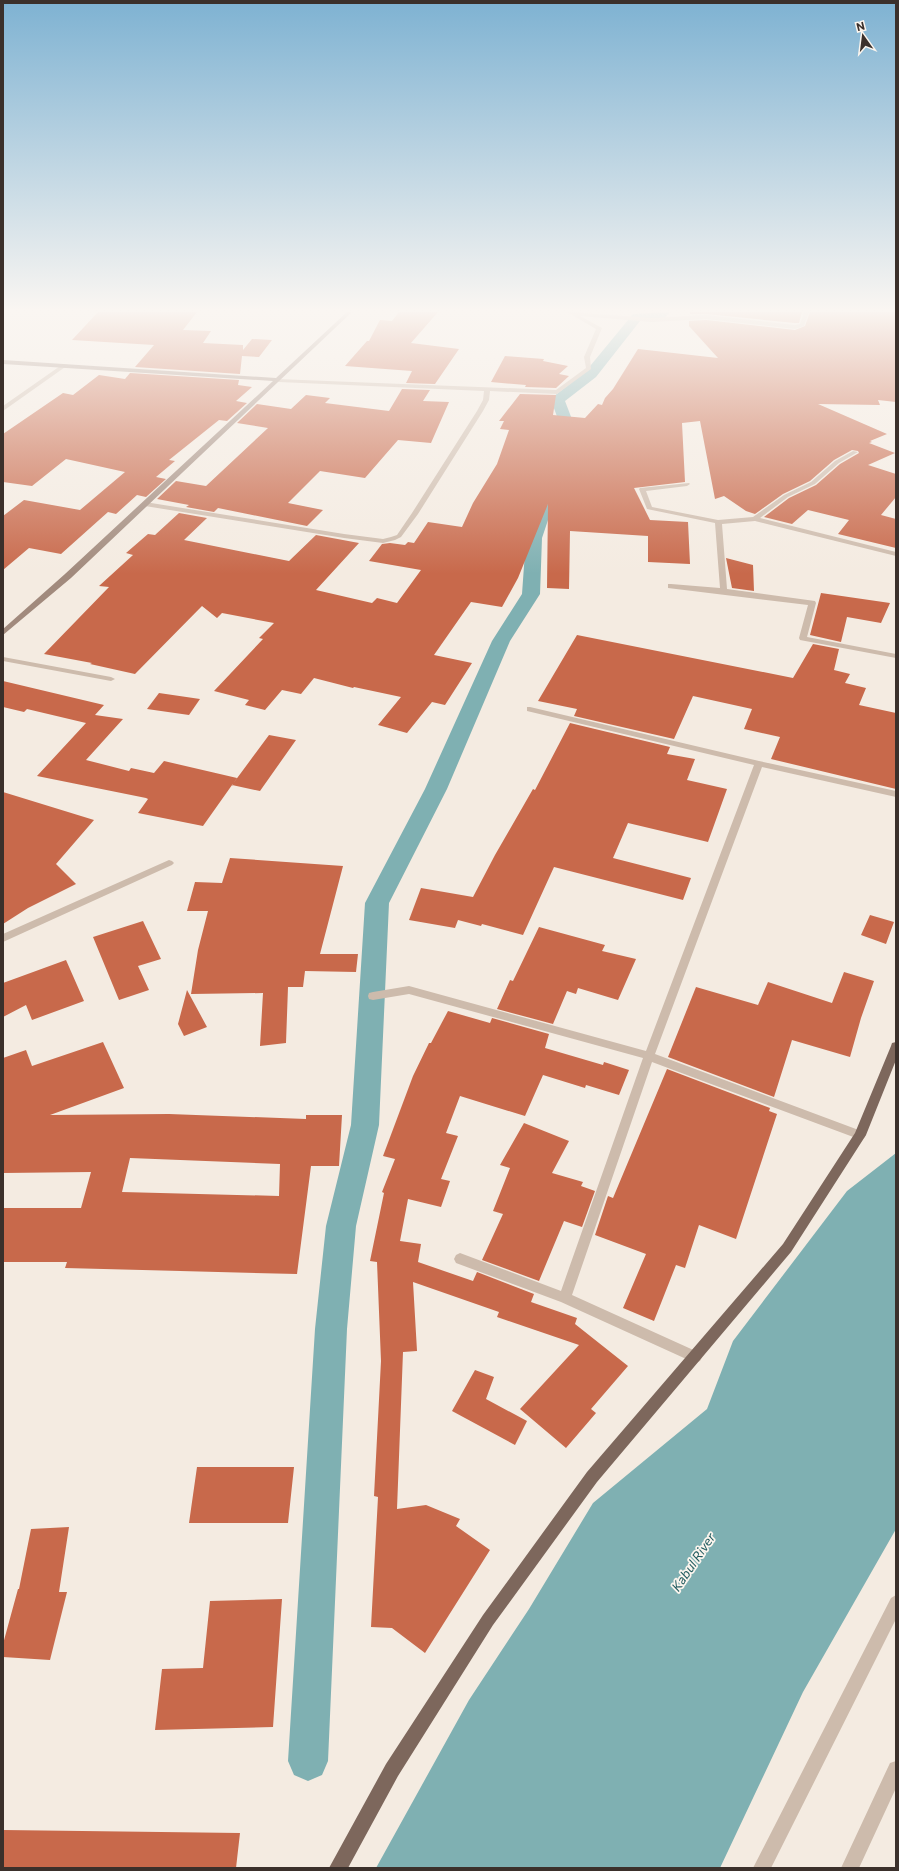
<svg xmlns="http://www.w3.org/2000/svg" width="899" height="1871" font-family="Commissioner,sans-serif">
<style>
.water{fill:#7fb0b2}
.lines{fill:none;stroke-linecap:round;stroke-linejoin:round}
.canal{fill:#7fb0b2;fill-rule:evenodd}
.building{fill:#c8694b;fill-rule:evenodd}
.street{fill:#cdbbac;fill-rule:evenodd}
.secondary{fill:#a18a7d;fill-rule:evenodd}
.primary{fill:#7d675c;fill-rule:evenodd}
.labels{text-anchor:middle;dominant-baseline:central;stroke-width:3.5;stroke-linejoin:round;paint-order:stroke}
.near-water-label{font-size:13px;font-style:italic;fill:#1f5a5e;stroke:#fbf5ee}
</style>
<rect width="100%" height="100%" fill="#f4ebe1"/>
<path class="water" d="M 896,1153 L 896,1529 L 803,1692 L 720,1868 L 376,1868 L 469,1700 L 529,1609 L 593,1503 L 707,1409 L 733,1341 L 847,1191 Z"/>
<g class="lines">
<path class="canal" d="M 670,312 L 663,320 L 640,321 L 596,377 L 565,401 L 573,422 L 573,448 L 571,451 L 561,451 L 559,448 L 559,422 L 551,400 L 553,397 L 586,371 L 633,314 Z
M 544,503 L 550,505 L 552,508 L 542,538 L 540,594 L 510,641 L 447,789 L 389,903 L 379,1125 L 356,1226 L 347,1329 L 328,1761 L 322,1775 L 308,1781 L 294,1775 L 288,1761 L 315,1329 L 326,1226 L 351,1125 L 365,903 L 425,789 L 492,641 L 522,594 L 526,538 L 536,508 L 538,505 Z"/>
</g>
<path class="building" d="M 98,312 L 197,312 L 183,330 L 211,331 L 203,343 L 243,345 L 243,350 L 252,339 L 272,340 L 259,357 L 242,356 L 240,374 L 135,367 L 154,345 L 72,340 Z
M 399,312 L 438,312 L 411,343 L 459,349 L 435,384 L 406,383 L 412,371 L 345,366 L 367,341 L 369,341 L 380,320 L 392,321 Z
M 690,312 L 802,312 L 799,323 L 795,323 L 706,314 L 690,314 Z
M 810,312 L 896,312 L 896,402 L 878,400 L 880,405 L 818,404 L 887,434 L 870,441 L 872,442 L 869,443 L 895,453 L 868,465 L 896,474 L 896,497 L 881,515 L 896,519 L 896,548 L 838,534 L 849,520 L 808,510 L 792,524 L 764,517 L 789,498 L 816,485 L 840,464 L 859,453 L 858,451 L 852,450 L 834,460 L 810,481 L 783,494 L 755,514 L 746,511 L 724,496 L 715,499 L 700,421 L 682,423 L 685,482 L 634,488 L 650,520 L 688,522 L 690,564 L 648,562 L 648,536 L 570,531 L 569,589 L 547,588 L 548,504 L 518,578 L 502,607 L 471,602 L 434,655 L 472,663 L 445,705 L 432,702 L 407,733 L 378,725 L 401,697 L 354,687 L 353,688 L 314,678 L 301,694 L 282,690 L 265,710 L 245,705 L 249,700 L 214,691 L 263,639 L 259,638 L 274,623 L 222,613 L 217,618 L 202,606 L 135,674 L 90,664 L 92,663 L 44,654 L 109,587 L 99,586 L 133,555 L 126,553 L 148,534 L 155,535 L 179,513 L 207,518 L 184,540 L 289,561 L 316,535 L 359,543 L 316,590 L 372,603 L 377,598 L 397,603 L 421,570 L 369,561 L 382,544 L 390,543 L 405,545 L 408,542 L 414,543 L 428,522 L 462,527 L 473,503 L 497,464 L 509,430 L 500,429 L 504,421 L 499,421 L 520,394 L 556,395 L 553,415 L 585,418 L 598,404 L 602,405 L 605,398 L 613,389 L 638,349 L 718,358 L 689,326 L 689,321 L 706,320 L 795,330 L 805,326 Z
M 505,356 L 544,359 L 543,361 L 568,366 L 559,374 L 569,376 L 556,388 L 525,387 L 526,385 L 491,382 Z
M 130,373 L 239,380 L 238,385 L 252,387 L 236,401 L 247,403 L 227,421 L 219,420 L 169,460 L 175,461 L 156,477 L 166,479 L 146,497 L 137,495 L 116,514 L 108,512 L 61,554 L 29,548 L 3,570 L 3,516 L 24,500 L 80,510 L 125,472 L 66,459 L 32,486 L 3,482 L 3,434 L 63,393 L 73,395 L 99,375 L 125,379 Z
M 402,389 L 430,390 L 423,401 L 449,402 L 431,443 L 398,440 L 365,478 L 320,471 L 288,503 L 323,510 L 307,526 L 218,508 L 214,512 L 186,507 L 189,505 L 157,499 L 176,481 L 206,486 L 268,428 L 237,423 L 257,404 L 291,409 L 306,395 L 330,398 L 325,403 L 389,411 Z
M 726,558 L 753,565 L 754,591 L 732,588 Z
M 821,593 L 890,603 L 881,623 L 847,617 L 841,642 L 810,635 Z
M 577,635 L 793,678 L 813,644 L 839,649 L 834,670 L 850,674 L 845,683 L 866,688 L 859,705 L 896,713 L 896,789 L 771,759 L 780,737 L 744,729 L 752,709 L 693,696 L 674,739 L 574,716 L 577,709 L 538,701 Z
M 3,681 L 104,705 L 95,715 L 123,719 L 86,760 L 129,771 L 131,768 L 154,773 L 164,761 L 237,778 L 203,826 L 138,813 L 148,799 L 146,798 L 37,776 L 86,723 L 27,709 L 24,712 L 3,707 Z
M 159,693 L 200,699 L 189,715 L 147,709 Z
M 570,723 L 670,747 L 667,754 L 695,759 L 687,780 L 727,789 L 708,842 L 628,823 L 613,858 L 691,878 L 683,900 L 554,867 L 523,935 L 482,924 L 481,926 L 458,920 L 455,928 L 409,920 L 421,888 L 473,897 L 495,855 L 533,789 L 535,790 Z
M 269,735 L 296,740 L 260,791 L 232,785 Z
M 3,792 L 94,820 L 56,864 L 76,884 L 28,908 L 3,924 Z
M 230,858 L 343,866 L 320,954 L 358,954 L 356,972 L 305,971 L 303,987 L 288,987 L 286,1043 L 260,1046 L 263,993 L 191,994 L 198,950 L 208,911 L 187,911 L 195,882 L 222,883 Z
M 870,915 L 894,922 L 886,944 L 861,935 Z
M 143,921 L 161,959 L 138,966 L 149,990 L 119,1000 L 93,937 Z
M 539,927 L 605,945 L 602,951 L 636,959 L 618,1000 L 578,988 L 576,994 L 567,991 L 553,1024 L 497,1009 L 510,980 L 513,981 Z
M 66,960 L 84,1001 L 32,1020 L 26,1005 L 3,1017 L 3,983 Z
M 844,972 L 874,981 L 861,1018 L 850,1057 L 792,1040 L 774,1097 L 668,1057 L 696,987 L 758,1005 L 768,982 L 832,1003 Z
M 187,990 L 207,1027 L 184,1036 L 178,1024 Z
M 448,1011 L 490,1023 L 492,1018 L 549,1034 L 545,1048 L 603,1065 L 604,1062 L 629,1070 L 619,1095 L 586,1085 L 585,1088 L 543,1075 L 525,1116 L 460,1096 L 446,1133 L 458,1136 L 441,1179 L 450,1181 L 441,1207 L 408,1199 L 400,1241 L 421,1244 L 418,1262 L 473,1281 L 477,1272 L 534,1294 L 531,1302 L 577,1318 L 575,1324 L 628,1366 L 591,1409 L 596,1413 L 566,1448 L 520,1409 L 579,1345 L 497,1317 L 499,1312 L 413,1282 L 417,1351 L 403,1352 L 397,1509 L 426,1505 L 460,1519 L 456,1526 L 490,1550 L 425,1653 L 392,1628 L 371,1627 L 378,1497 L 374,1496 L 381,1361 L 377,1262 L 370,1261 L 384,1193 L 382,1192 L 395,1159 L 383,1156 L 413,1076 L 429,1043 L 431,1043 Z
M 103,1042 L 124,1088 L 50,1115 L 169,1114 L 306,1119 L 306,1115 L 342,1115 L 339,1166 L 311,1166 L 297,1274 L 65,1268 L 67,1262 L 3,1262 L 3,1208 L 81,1208 L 91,1172 L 3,1173 L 3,1058 L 26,1050 L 32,1066 ZM 130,1158 L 280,1164 L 279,1196 L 122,1192 Z
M 667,1069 L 770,1108 L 769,1111 L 777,1114 L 736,1239 L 699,1225 L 685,1268 L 676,1265 L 654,1321 L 623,1308 L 646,1254 L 595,1235 L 608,1196 L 613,1198 Z
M 524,1123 L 569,1141 L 552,1173 L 583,1182 L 581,1186 L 595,1191 L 582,1227 L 564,1221 L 539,1281 L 482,1260 L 503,1214 L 493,1211 L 510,1168 L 500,1165 Z
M 475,1370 L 494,1377 L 486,1399 L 527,1421 L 515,1445 L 452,1411 Z
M 197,1467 L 294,1467 L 288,1523 L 189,1523 Z
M 69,1527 L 59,1592 L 67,1592 L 50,1660 L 3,1657 L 3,1644 L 18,1589 L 19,1589 L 31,1529 Z
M 282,1599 L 273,1727 L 155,1730 L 162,1669 L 203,1668 L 210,1601 Z
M 3,1830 L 240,1833 L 236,1868 L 3,1868 Z"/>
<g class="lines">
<path class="street" d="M 567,312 L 652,318 L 706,315 L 795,325 L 800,324 L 804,312 L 809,312 L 804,326 L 795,329 L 706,319 L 652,322 L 580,316 L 602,328 L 590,357 L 591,369 L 557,394 L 490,391 L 489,400 L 483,411 L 418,514 L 401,537 L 395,540 L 383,543 L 344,538 L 145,506 L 142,504 L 145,502 L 344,534 L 383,539 L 391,537 L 397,535 L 412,513 L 477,411 L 483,400 L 484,391 L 279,382 L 277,381 L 277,379 L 556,390 L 586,368 L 584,357 L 596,329 Z
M 63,364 L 68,365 L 3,411 L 3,406 Z
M 853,451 L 858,452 L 839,463 L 815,484 L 788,497 L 760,518 L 896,552 L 896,556 L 755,521 L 722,524 L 727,589 L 815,601 L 816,603 L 807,637 L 896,654 L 896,658 L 800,640 L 799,638 L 808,605 L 668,588 L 668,584 L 671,584 L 720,588 L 715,523 L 647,509 L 639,489 L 640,488 L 689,483 L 690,484 L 687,486 L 646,491 L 652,507 L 718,520 L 753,517 L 784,495 L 811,482 L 835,461 Z
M 3,657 L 111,677 L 115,679 L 111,681 L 3,661 Z
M 527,707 L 530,707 L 759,761 L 896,791 L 896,797 L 762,767 L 655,1054 L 864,1132 L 866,1135 L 864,1138 L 860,1140 L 856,1138 L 652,1062 L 572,1295 L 700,1353 L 702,1357 L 700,1361 L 695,1363 L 561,1302 L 456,1263 L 454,1259 L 456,1255 L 460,1253 L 561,1291 L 643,1058 L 409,994 L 373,1000 L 369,999 L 368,996 L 369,993 L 373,992 L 409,986 L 646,1051 L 754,765 L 527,711 Z
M 169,860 L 172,861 L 174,863 L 172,865 L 3,942 L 3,934 Z
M 896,1595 L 896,1619 L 771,1868 L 753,1868 L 891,1598 Z
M 896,1761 L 896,1788 L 859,1868 L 841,1868 L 890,1763 Z"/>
<path class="secondary" d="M 347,312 L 352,312 L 71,578 L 3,635 L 3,629 L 65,574 L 273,381 L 3,364 L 3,360 L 276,378 Z"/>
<path class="primary" d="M 896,1042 L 896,1060 L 866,1135 L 791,1252 L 597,1482 L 493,1625 L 398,1776 L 348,1868 L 329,1868 L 386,1764 L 483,1615 L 587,1472 L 783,1244 L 855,1133 L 891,1046 L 892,1043 Z"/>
</g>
<linearGradient id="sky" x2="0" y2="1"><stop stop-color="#7eb2d2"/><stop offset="0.54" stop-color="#faf6f2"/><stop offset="1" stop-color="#faf6f2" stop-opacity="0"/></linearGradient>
<rect width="899" height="574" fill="url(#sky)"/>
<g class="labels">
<g class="near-water-label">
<text transform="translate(693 1562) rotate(-56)">Kabul River</text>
</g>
</g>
<rect width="899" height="1871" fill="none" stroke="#3b302b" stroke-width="8"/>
<g transform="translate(863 36) rotate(346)" stroke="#fbf5ee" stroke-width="3" paint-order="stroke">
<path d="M0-3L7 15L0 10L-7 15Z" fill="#3b302b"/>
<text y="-6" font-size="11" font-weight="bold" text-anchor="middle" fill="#3b302b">N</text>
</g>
</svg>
